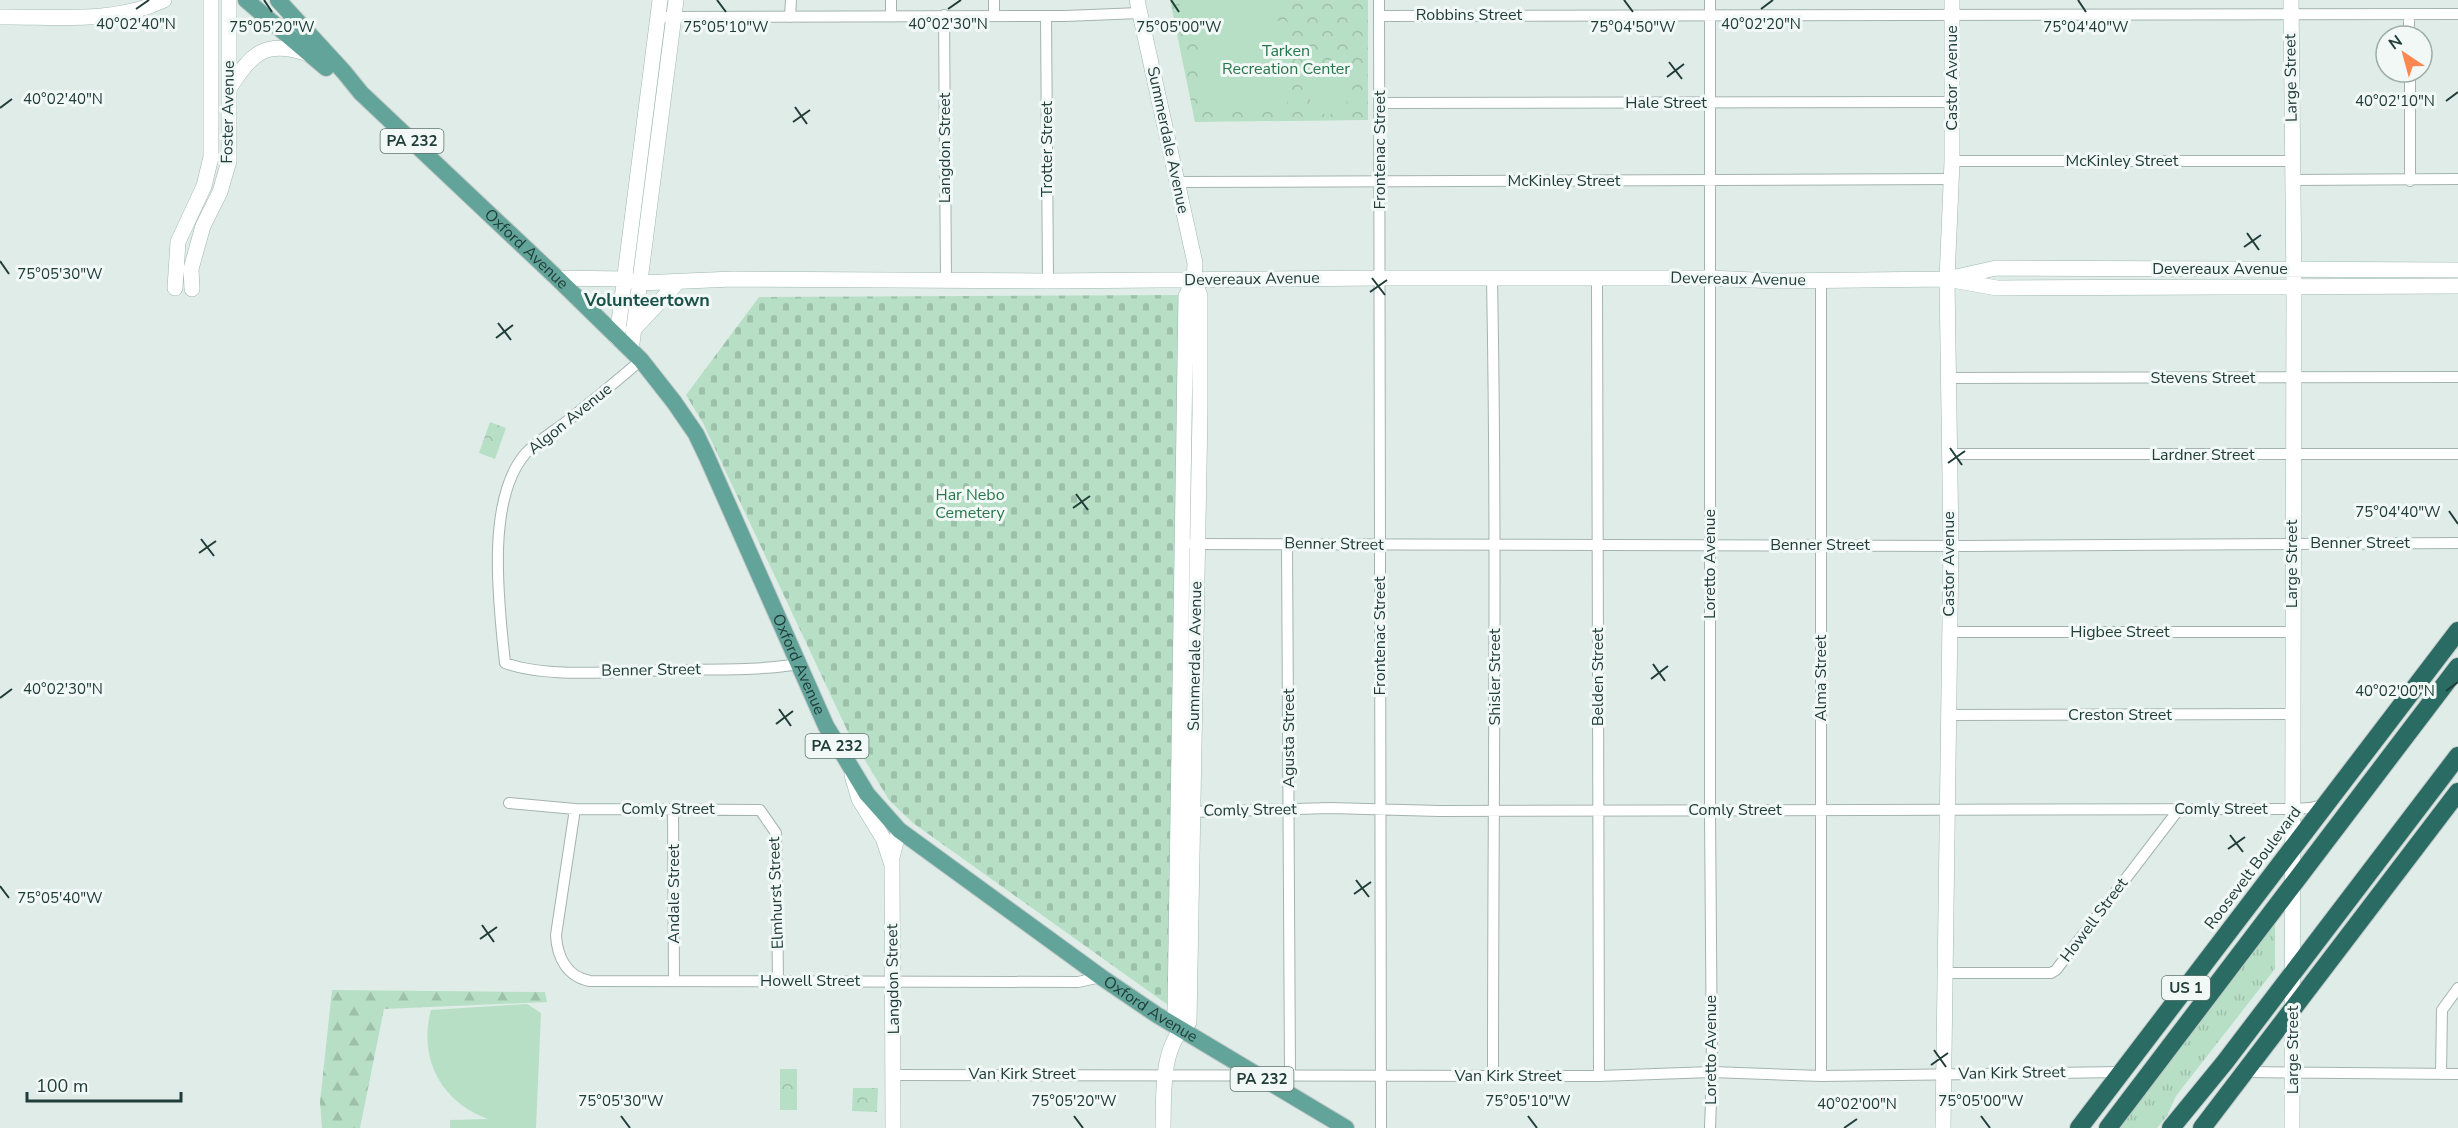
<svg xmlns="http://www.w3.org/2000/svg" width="2458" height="1128" font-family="'Nunito Sans',sans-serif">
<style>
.grass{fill:url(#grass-tufts)}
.forest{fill:url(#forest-firs)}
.cemetery{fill:url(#cemetery-stones)}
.park{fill:url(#park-crowns)}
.garden{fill:#b7dfc5}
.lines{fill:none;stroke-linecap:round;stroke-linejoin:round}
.street-casing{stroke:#a3b4b0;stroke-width:12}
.secondary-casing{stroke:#9eb8b1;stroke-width:16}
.primary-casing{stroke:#c1c9c7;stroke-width:18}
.highway-casing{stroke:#c1c9c7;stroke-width:20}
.street{stroke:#fff;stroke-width:10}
.secondary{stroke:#fff;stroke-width:15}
.primary{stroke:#62a499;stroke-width:16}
.highway{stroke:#2a6b63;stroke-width:18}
.ticks{fill:none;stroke:#203d38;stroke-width:2}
.labels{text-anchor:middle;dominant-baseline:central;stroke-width:6;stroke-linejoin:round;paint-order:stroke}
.shield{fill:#f1f8f5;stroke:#5f7571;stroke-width:1.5}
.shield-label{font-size:15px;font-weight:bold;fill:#203d38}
.street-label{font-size:16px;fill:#203d38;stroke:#f1f8f5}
.park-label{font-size:16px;fill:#27774d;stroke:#f1f8f5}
.neighbourhood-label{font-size:18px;font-weight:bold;fill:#1a5148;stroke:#f1f8f5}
.ticks-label{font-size:15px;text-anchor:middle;fill:#203d38;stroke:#f1f8f5;stroke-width:6;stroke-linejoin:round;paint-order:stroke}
</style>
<defs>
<pattern id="grass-tufts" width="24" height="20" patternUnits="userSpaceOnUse" patternTransform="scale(1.5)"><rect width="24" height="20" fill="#b7dfc5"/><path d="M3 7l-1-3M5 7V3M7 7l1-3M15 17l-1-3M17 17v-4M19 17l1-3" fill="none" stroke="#9dc0aa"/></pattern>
<pattern id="forest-firs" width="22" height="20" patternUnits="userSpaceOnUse" patternTransform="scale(1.5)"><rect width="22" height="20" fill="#b7dfc5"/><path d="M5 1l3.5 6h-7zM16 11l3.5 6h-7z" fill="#9dc0aa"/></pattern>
<pattern id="cemetery-stones" width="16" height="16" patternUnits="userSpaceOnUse" patternTransform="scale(1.5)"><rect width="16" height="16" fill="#b7dfc5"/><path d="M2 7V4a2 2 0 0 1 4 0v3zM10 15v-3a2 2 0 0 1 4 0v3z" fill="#9dc0aa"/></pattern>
<pattern id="park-crowns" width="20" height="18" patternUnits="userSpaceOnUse" patternTransform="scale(1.5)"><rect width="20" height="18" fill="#b7dfc5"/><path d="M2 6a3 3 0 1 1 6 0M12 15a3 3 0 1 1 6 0" fill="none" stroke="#9dc0aa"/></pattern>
</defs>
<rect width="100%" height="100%" fill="#e0ece8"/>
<path class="grass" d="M 2275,923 L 2275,969 L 2176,1096 L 2167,1116 L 2157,1128 L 2119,1128 Z"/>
<path class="forest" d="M 332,990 L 545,992 L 547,1002 L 384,1009 L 360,1128 L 322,1128 L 320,1102 Z"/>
<path class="cemetery" d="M 1181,295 L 1168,1005 L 913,823 L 889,800 L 848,732 L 703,423 L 686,395 L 759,297 Z"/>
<path class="park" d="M 1170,0 L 1368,0 L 1368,120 L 1195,122 Z
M 490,422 L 506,428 L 495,459 L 479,453 Z
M 780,1069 L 797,1069 L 797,1110 L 780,1110 Z
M 853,1088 L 878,1088 L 877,1112 L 852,1111 Z"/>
<path class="garden" d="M 1179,0 L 1278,0 L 1266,21 L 1287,21 L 1287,112 L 1200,111 L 1201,47 L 1184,40 Z
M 1346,76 L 1346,92 L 1309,93 L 1309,77 Z
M 1310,97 L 1347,97 L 1346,114 L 1310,114 Z
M 527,1004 L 541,1013 L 536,1128 L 450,1128 L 450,1120 L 488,1119 C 441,1102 418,1058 431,1010 Z"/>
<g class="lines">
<defs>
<path id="street" d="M 1379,0 L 1381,1128
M 1710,0 L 1710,810 L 1712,1072 L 1710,1128
M 2409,14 L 2409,36
M 944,15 L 946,281
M 994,15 L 994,0
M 891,16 L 891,0
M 1046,16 L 1048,281
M 1379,16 L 2458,14
M 658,17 L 1065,16 L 1140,13
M 790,17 L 791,0
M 2410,72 L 2410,181
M 1380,103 L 1952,102
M 1952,161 L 2292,161
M 2292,180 L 2458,179
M 1177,182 L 1951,179
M 1492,279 C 1497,545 1493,810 1493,1075
M 1597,279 L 1599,1076
M 641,360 C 616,382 591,402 566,422 C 553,432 537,441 526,453 C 485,499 499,605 505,663 C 548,679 623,671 670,670 C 713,669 756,671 799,664
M 1949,378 L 2458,377
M 1948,454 L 2458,454
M 1287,543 L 1290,1076
M 1192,544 L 1967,546 L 2458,543
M 1949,632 L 2292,632
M 1948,715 L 2292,714
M 509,803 L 575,809 L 760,810 L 776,833 L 778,981
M 673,808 L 674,981
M 575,809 L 556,935 C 557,957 567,977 590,981 L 1078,982 L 1101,977
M 1188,812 L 1330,808 L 1439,811 L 2293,809 L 2310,808 L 2323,805
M 1944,973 L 2051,973 L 2056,970 L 2179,809
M 2245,1072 L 2458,1074
M 2441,1074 L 2442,1010 L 2458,988
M 894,1075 L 1599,1076 L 1712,1072 L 1821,1076 L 2122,1072
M 1821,1076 L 1821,281"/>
<path id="secondary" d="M 1137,0 L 1195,263 L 1194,280 L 1186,296 L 1175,1011 L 1179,1029
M 2291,0 L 2294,289 L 2292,1128
M 0,17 C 54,16 114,24 164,0
M 229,89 C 251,53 266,39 308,54
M 1956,277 L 1996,268 L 2458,270
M 557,278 L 625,279 L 640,283 L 733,279 L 1048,281 L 1381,278 L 1709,278 L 1776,281 L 1947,279 L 1997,288 L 2458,286
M 175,288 L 178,242 L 204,186 L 211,157 L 211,0
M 192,289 L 191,269 L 203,226 L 220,192 L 229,161 L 229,0
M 633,330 L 677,283
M 617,338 L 660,0
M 631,351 L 676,0
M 852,775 L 859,799 L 883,838 L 891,862
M 893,1128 L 892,857 L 899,830
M 1163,1128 C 1164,1094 1160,1045 1189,1022 L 1200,412 L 1200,296 L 1194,280
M 1943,1128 L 1951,545 L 1947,279 L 1952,161 L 1952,0"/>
<g id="primary">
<path d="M 246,0 L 326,68"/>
<path id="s1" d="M 278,0 L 344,72 L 361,93 L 557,278 L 641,360 L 674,402 L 696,434 L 707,457 L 826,726 L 867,794 L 899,830 L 1101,977 L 1157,1015 L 1346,1128"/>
</g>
<path id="highway" d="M 2079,1128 L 2458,631
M 2108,1128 L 2458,667
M 2171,1128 L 2225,1062 L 2458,756
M 2202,1128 L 2458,792"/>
</defs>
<use href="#street" class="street-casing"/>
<use href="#secondary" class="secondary-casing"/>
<use href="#primary" class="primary-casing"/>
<use href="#highway" class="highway-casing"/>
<use href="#street" class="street"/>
<use href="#secondary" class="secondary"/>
<use href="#primary" class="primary"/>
<use href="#highway" class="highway"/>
</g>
<path class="ticks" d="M 264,0 L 272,12M 717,0 L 726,12M 1171,0 L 1179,12M 1624,0 L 1633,12M 2078,0 L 2086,12M 136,9 L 149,0M 948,9 L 961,0M 1761,9 L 1773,0M 1669,62 L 1682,79M 1667,77 L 1684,64M 2446,101 L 2458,92M 795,107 L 807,124M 0,108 L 12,99M 793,122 L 810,110M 2247,233 L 2259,250M 2244,247 L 2261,235M 0,261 L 9,274M 1372,278 L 1385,295M 1370,292 L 1387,280M 498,323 L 511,340M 496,338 L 513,325M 1950,448 L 1962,465M 1948,463 L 1965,451M 1076,494 L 1088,510M 1073,508 L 1090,496M 2449,511 L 2458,524M 201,539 L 214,556M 199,553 L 216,541M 1653,664 L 1665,681M 1651,679 L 1668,666M 2446,691 L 2458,682M 0,698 L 12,689M 779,709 L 791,726M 776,724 L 793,711M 2230,835 L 2243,852M 2228,849 L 2245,837M 1356,880 L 1369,897M 0,886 L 9,898M 1354,894 L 1371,882M 482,925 L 494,942M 480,939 L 497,927M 1934,1050 L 1946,1067M 1931,1065 L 1948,1053M 621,1116 L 630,1128M 1074,1116 L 1083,1128M 1528,1116 L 1537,1128M 1981,1116 L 1990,1128M 1844,1128 L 1857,1119"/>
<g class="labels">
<g class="shield">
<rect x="380.5" y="129" width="63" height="24" rx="4.5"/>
<rect x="805.5" y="734" width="63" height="24" rx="4.5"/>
<rect x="2162" y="976" width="48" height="24" rx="4.5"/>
<rect x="1230.5" y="1067" width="63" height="24" rx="4.5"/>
</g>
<g class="shield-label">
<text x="412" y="141">PA 232</text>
<text x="837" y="746">PA 232</text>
<text x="2186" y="988">US 1</text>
<text x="1262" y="1079">PA 232</text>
</g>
<g class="street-label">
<text x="1469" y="15">Robbins Street</text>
<text transform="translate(1952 78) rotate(-90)">Castor Avenue</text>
<text transform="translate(2291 78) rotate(-91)">Large Street</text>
<text x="1666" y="103">Hale Street</text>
<text transform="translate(228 112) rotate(-89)">Foster Avenue</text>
<text transform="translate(1168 140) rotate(78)">Summerdale Avenue</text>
<text transform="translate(945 148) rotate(-90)">Langdon Street</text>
<text transform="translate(1047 149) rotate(-90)">Trotter Street</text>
<text transform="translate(1380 150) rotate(-90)">Frontenac Street</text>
<text x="2122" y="161">McKinley Street</text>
<text x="1564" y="181">McKinley Street</text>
<text stroke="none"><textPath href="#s1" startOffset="352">Oxford Avenue</textPath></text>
<text x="2220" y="269">Devereaux Avenue</text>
<text transform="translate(1252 279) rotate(-1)">Devereaux Avenue</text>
<text transform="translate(1738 279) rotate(1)">Devereaux Avenue</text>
<text x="2203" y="378">Stevens Street</text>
<text transform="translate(570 419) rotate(-39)">Algon Avenue</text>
<text x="2203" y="455">Lardner Street</text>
<text x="2360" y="543">Benner Street</text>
<text transform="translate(1334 544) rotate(1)">Benner Street</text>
<text x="1820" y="545">Benner Street</text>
<text transform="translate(1710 564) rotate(-90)">Loretto Avenue</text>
<text transform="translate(1949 564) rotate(-90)">Castor Avenue</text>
<text transform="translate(2292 564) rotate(-90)">Large Street</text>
<text x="2120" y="632">Higbee Street</text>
<text transform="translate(1380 636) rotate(-90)">Frontenac Street</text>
<text transform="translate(1195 656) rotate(-89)">Summerdale Avenue</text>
<text stroke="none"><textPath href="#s1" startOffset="856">Oxford Avenue</textPath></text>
<text transform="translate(651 670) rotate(-1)">Benner Street</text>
<text transform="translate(1495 677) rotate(-90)">Shisler Street</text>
<text transform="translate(1598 677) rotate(-90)">Belden Street</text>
<text transform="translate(1821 678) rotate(-90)">Alma Street</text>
<text x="2120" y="715">Creston Street</text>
<text transform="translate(1289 738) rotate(-90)">Agusta Street</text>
<text x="668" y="809">Comly Street</text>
<text x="2221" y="809">Comly Street</text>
<text transform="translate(1250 810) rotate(-1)">Comly Street</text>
<text x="1735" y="810">Comly Street</text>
<text transform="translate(2253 868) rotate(-53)">Roosevelt Boulevard</text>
<text transform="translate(776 893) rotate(-92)">Elmhurst Street</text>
<text transform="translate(674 894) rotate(-90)">Andale Street</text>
<text transform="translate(2094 920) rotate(-53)">Howell Street</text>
<text transform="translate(893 979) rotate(-91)">Langdon Street</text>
<text x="810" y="981">Howell Street</text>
<text stroke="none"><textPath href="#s1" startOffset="1360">Oxford Avenue</textPath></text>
<text transform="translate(1711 1050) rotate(-90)">Loretto Avenue</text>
<text transform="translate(2293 1050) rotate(-90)">Large Street</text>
<text transform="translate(2012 1073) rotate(-1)">Van Kirk Street</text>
<text x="1022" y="1074">Van Kirk Street</text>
<text x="1508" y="1076">Van Kirk Street</text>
</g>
<g class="park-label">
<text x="1286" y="51">Tarken<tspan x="1286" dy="18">Recreation Center</tspan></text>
<text x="970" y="495">Har Nebo<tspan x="970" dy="18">Cemetery</tspan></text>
</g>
<g class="neighbourhood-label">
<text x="647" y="300">Volunteertown</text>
</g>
</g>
<g class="ticks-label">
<text x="136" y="29">40°02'40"N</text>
<text x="948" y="29">40°02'30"N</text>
<text x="1761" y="29">40°02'20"N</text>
<text x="272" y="32">75°05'20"W</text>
<text x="726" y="32">75°05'10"W</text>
<text x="1179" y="32">75°05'00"W</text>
<text x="1633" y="32">75°04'50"W</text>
<text x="2086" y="32">75°04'40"W</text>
<text x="63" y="104">40°02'40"N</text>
<text x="2395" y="106">40°02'10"N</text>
<text x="60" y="279">75°05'30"W</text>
<text x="2398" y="517">75°04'40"W</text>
<text x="63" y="694">40°02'30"N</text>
<text x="2395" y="696">40°02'00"N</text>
<text x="60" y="903">75°05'40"W</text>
<text x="621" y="1106">75°05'30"W</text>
<text x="1074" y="1106">75°05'20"W</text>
<text x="1528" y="1106">75°05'10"W</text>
<text x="1981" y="1106">75°05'00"W</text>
<text x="1857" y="1109">40°02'00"N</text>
</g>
<g transform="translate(2404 54) rotate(324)"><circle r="28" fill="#f1f8f5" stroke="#9dada9" stroke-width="1.5"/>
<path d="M0-4.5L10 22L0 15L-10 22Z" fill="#fa8850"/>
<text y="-9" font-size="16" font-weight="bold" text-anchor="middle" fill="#203d38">N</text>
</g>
<path d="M27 1092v9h154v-9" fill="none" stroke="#203d38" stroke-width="3"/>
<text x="36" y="1092" font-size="18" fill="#203d38" stroke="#f1f8f5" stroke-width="4.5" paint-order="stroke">100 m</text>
</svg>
